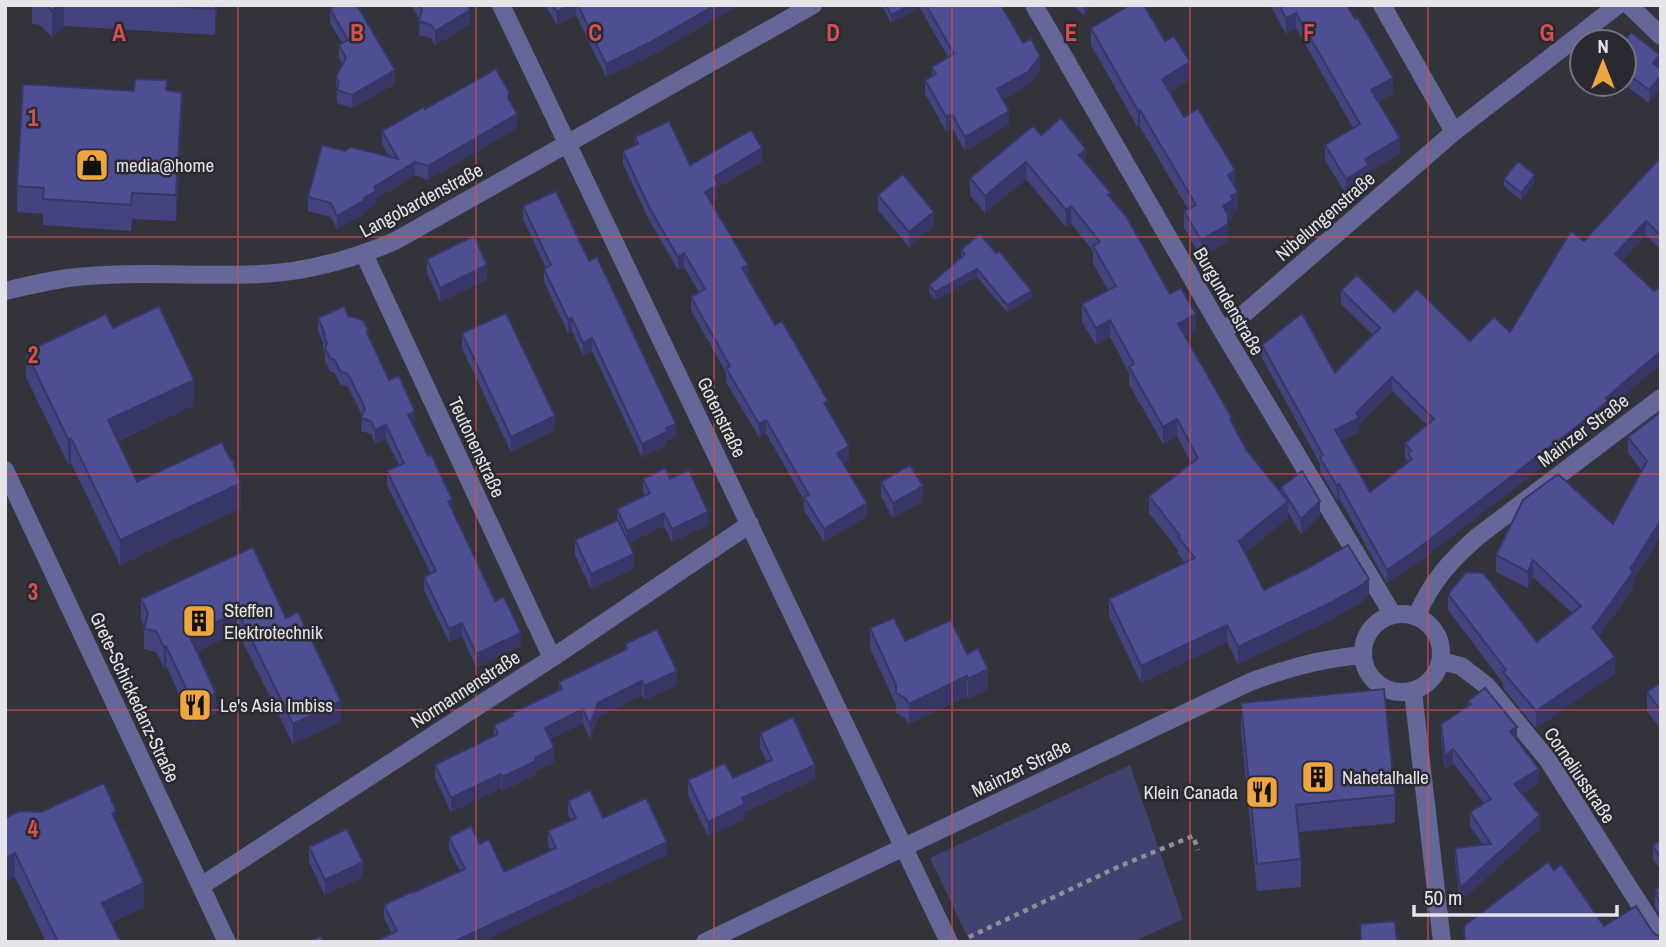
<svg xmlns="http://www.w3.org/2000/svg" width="1666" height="947" font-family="'Archivo Narrow',sans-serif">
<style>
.green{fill:#40426f}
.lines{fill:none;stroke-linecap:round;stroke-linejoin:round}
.path{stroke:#8f9096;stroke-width:4.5;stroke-dasharray:5 5;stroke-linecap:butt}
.minor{stroke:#646798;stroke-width:18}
.wall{fill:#43437e;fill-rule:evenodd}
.shaded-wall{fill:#373767}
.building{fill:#4e4e93;stroke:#373767;stroke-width:2;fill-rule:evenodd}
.grid{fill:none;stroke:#d94e4f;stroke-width:2;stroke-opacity:0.55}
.labels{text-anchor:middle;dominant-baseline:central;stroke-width:5;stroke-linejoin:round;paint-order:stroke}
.poi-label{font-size:19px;fill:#e4e4e9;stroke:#292a31;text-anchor:start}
.street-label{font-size:19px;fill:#e4e4e9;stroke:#292a31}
.grid-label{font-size:23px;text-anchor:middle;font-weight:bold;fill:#d94e4f;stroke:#292a31;stroke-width:5;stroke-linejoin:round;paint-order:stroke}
</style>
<rect width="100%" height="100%" fill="#33343b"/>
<path class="green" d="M 1130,765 L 1183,919 L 1133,942 L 970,942 L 930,858 Z"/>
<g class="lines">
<path class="path" d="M 969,937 L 1120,866 L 1193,836 L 1198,850"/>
<path class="minor" d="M 501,5 L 949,942
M 1034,5 L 1223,332 L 1393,615
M 1382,5 L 1454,132
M 1629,5 L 1661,36
M 364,254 L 552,658
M 5,291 C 26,286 47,281 68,278 C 132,270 196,277 260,274 C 306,272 353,259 395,241 L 813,5
M 1223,332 L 1454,132 L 1618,5
M 5,470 L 227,942
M1363 653a39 39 0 1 1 78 0a39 39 0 1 1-78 0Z
M 1416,617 C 1432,581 1448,563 1477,537 L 1661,398
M 1441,661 L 1461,666 L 1487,686 L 1548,760 L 1661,938
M 1413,692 L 1442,942
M 201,886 L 552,658 L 750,524
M 705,942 L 1250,682 C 1287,668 1324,658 1363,655"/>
</g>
<path class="wall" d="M 32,5 L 217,5 L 215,35 L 64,26 L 52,37 L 40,25 L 32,24 Z
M 411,5 L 468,5 L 470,24 L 435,45 L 431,38 L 419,35 L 420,20 Z
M 545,5 L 739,5 L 649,57 L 606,77 L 576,15 L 557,25 Z
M 882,5 L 915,5 L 915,10 L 891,23 Z
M 918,5 L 1001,5 L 1040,70 L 1028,85 L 1003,100 L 1009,124 L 965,151 L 952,128 L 946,131 L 925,94 L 925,80 L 932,76 L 932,67 L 948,57 Z
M 1072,5 L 1091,5 L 1084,15 Z
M 1270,5 L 1347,5 L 1393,93 L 1378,102 L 1400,153 L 1369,172 L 1369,181 L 1346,194 L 1325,160 L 1325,145 L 1353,128 L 1296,28 L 1286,34 Z
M 330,9 L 395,84 L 352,108 L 337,103 L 336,77 L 343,65 L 339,58 L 339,45 L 342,43 L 330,23 Z
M 1091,28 L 1165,41 L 1190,79 L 1169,92 L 1184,117 L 1235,186 L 1238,209 L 1233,212 L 1233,217 L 1228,220 L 1228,241 L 1201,257 L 1184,228 L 1184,211 L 1188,209 L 1140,127 L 1138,128 L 1091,45 Z
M 1624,42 L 1660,67 L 1649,103 L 1624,84 Z
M 167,90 L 182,119 L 176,221 L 132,219 L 131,231 L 43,225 L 43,214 L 17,212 L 17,186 L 134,91 Z
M 509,100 L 517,128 L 428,180 L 415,175 L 376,199 L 376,205 L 364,211 L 363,215 L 337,229 L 331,217 L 308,211 L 308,197 L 345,151 L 389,157 L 382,144 L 382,131 L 425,109 Z
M 1041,135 L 1086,163 L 1111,198 L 1170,294 L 1196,331 L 1186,337 L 1247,451 L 1281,493 L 1281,487 L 1320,516 L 1301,534 L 1288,512 L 1288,518 L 1245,553 L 1264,590 L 1369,596 L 1364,599 L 1364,601 L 1328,621 L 1238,664 L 1227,642 L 1141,683 L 1109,616 L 1109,599 L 1185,563 L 1178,554 L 1178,550 L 1149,513 L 1149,496 L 1191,463 L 1177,436 L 1163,444 L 1129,384 L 1129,373 L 1110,337 L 1096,345 L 1082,322 L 1082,304 L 1108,290 L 1093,263 L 1093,251 L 1071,223 L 1066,227 L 1026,179 L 985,213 L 970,195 L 970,178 Z
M 635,137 L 690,165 L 762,162 L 718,187 L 718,198 L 711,202 L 747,278 L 775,325 L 828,410 L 849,460 L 843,463 L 867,516 L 824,542 L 804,510 L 804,500 L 766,433 L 759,437 L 726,382 L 726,373 L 691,310 L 691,297 L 699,292 L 684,267 L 678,270 L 649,220 L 623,164 L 623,151 L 635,145 Z
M 1661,157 L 1661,250 L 1646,235 L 1622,261 L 1608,415 L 1551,461 L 1551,460 L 1416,564 L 1387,583 L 1339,498 L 1337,500 L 1320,471 L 1320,464 L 1262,358 L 1262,345 L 1335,373 L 1373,335 L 1341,304 L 1341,290 L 1470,341 L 1510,332 L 1584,241 ZM 1392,391 L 1427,425 L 1405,443 L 1405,457 L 1408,462 L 1370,492 L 1341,441 L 1359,432 L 1359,425 Z
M 1504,179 L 1535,182 L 1521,200 L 1504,186 Z
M 878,195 L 934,226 L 909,247 L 878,210 Z
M 523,206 L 589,261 L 676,437 L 667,440 L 667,445 L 642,457 L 592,351 L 583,356 L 572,331 L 568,333 L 544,282 L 544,269 L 546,268 L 523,219 Z
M 961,250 L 996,253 L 1032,298 L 1007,312 L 977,277 L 935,300 L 929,292 L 929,285 L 961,257 Z
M 427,259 L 487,280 L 440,302 L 427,273 Z
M 348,316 L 368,334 L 389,380 L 415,424 L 413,426 L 495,601 L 521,646 L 476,667 L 462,636 L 449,642 L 424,590 L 424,577 L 431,574 L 387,485 L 387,471 L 399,465 L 386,439 L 375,444 L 371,434 L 361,431 L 362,415 L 348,387 L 340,384 L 335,373 L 330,371 L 325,361 L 325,352 L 323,348 L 323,342 L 318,331 L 318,318 Z
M 113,328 L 194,405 L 118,441 L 137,482 L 241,508 L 120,565 L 71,463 L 68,464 L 26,377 L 26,352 Z
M 462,333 L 555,430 L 511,452 L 462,348 Z
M 1661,412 L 1633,581 L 1633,588 L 1599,636 L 1615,674 L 1536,728 L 1503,688 L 1503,683 L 1448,610 L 1448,594 L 1537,642 L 1572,613 L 1533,577 L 1528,588 L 1496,572 L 1496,555 L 1613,524 L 1642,471 L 1628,453 L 1628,437 Z
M 643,479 L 670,479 L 708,525 L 672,542 L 664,526 L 629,543 L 634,568 L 591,589 L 575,555 L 575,540 L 617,521 L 617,509 L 645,495 L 643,491 Z
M 881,482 L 923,501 L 893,518 L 881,496 Z
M 141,599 L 286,618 L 341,721 L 293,744 L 238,632 L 196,652 L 216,714 L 193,724 L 166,666 L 164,668 L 156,652 L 144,649 L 144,627 L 141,620 Z
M 870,628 L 905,641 L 967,654 L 988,689 L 968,699 L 967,696 L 909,724 L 905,718 L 896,713 L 896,705 L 870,648 Z
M 625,644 L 677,685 L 644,700 L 642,695 L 598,717 L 590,739 L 583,723 L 550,739 L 554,762 L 536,771 L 536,774 L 502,791 L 501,788 L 451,812 L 435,778 L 435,765 L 494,736 L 494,725 L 512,717 L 512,713 L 559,691 L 559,682 L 625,650 Z
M 1661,682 L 1661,735 L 1659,732 L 1659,727 L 1647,711 L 1647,692 Z
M 1468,701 L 1517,741 L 1539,782 L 1522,793 L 1540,829 L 1460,902 L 1455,862 L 1455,848 L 1483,845 L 1470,826 L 1470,812 L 1484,803 L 1453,763 L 1445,770 L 1441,738 L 1441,724 L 1468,705 Z
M 1241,703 L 1395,795 L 1395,823 L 1298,832 L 1301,859 L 1301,887 L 1257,891 L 1241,731 Z
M 760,733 L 815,779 L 745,812 L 745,819 L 708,836 L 688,795 L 688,780 L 733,778 L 767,763 L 760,748 Z
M 568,801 L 603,818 L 667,855 L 392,934 L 384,918 L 384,905 L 460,871 L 449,850 L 449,837 L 480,844 L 504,872 L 550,850 L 548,844 L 548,831 L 571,820 L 568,814 Z
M 5,818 L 116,823 L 144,907 L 112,922 L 121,942 L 46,942 L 15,877 L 5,881 Z
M 1661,839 L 1661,871 L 1653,859 L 1653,846 Z
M 309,847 L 363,877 L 325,895 L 309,862 Z
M 1661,886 L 1661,917 L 1655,907 L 1655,890 Z"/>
<path class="shaded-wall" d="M 58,5 L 64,5 L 64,26 L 52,37 L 52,11 Z
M 215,5 L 217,5 L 215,35 Z
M 568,5 L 576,5 L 576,15 L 557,25 L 557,12 Z
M 715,5 L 739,5 L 649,57 L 606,77 L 606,64 Z
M 909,5 L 915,5 L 915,10 L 891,23 L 891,15 Z
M 1084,5 L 1091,5 L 1084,15 Z
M 470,10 L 470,24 L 435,45 L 435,31 Z
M 1296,13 L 1296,28 L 1286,34 L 1286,18 Z
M 1660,55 L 1660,67 L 1653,76 L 1653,63 Z
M 1040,56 L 1040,70 L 1028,85 L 997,103 L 997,89 Z
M 1190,62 L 1190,79 L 1162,96 L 1162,79 Z
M 395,70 L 395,84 L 352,108 L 352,95 Z
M 1661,76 L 1661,88 L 1649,103 L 1649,90 Z
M 1393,78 L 1393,93 L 1371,106 L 1371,90 Z
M 182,93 L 182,119 L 176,221 L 176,195 Z
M 1140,110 L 1140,127 L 1138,128 L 1138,111 Z
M 1009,111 L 1009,124 L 965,151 L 965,137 Z
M 517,114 L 517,128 L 428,180 L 428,166 Z
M 952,114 L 952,128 L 946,131 L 946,117 Z
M 1400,138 L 1400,153 L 1369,172 L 1369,181 L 1346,194 L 1346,179 L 1365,159 Z
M 762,148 L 762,162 L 718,187 L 718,198 L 705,205 L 705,192 L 714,177 Z
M 1086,149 L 1086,166 L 1079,155 Z
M 415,162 L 415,175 L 376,199 L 376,205 L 364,211 L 363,215 L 337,229 L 337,216 L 364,198 L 374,187 Z
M 1026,162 L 1026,179 L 985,213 L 985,196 Z
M 1235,170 L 1235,187 L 1228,175 Z
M 1535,175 L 1535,182 L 1521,200 L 1521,193 Z
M 1238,192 L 1238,209 L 1233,212 L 1233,217 L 1223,223 L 1223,206 L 1231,196 Z
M 1071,206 L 1071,223 L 1066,227 L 1066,210 Z
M 934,212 L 934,226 L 909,247 L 909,232 Z
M 1646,221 L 1646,235 L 1615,268 L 1615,254 Z
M 1228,224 L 1228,241 L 1201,257 L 1201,240 Z
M 684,253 L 684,267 L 678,270 L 678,257 Z
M 487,265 L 487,280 L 440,302 L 440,288 Z
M 748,265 L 748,278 L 742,268 Z
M 977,269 L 977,277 L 935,300 L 935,292 Z
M 1032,291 L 1032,298 L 1007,312 L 1007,305 Z
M 1196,314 L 1196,331 L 1178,341 L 1178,324 Z
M 572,318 L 572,331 L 568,333 L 568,319 Z
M 1110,320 L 1110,337 L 1096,345 L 1096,328 Z
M 592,338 L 592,351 L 583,356 L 583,343 Z
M 1661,351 L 1661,364 L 1608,410 L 1608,415 L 1551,461 L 1551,460 L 1416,564 L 1387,583 L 1387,570 L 1606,398 Z
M 1392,377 L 1392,391 L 1359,425 L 1359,432 L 1335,444 L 1335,430 L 1356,413 Z
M 194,380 L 194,405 L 108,445 L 108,420 Z
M 415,411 L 415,424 L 408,428 L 408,415 Z
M 555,416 L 555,430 L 511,452 L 511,437 Z
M 1177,419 L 1177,436 L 1163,444 L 1163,427 Z
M 766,420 L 766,433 L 759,437 L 759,424 Z
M 676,424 L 676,437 L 667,440 L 667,445 L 642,457 L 642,444 L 666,428 Z
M 386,425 L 386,439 L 375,444 L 375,430 Z
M 71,438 L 71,463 L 68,464 L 68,439 Z
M 849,446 L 849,460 L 837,466 L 837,453 Z
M 234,461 L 234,486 L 241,483 L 241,508 L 120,565 L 120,540 Z
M 1339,484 L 1339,498 L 1337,500 L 1337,486 Z
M 923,486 L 923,501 L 893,518 L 893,503 Z
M 452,499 L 452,512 L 448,501 Z
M 1288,501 L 1288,518 L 1239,558 L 1239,541 Z
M 1320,501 L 1320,516 L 1301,534 L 1301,519 Z
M 867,503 L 867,516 L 824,542 L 824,529 Z
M 708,512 L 708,525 L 672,542 L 672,529 Z
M 664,513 L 664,526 L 627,544 L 627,531 Z
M 1661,520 L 1661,536 L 1633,581 L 1633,588 L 1597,639 L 1592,627 L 1630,569 Z
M 634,554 L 634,568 L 591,589 L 591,574 Z
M 1533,560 L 1533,577 L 1528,588 L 1528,572 Z
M 1369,579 L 1369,596 L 1364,599 L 1364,601 L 1328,621 L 1238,664 L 1238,647 Z
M 238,612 L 238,632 L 189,656 L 189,635 Z
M 462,623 L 462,636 L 449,642 L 449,629 Z
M 1227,625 L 1227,642 L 1141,683 L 1141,666 Z
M 521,633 L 521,646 L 476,667 L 476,654 Z
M 166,646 L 166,666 L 164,668 L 164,647 Z
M 1615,657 L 1615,674 L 1536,728 L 1536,711 Z
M 988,669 L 988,689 L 968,699 L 968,679 Z
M 677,671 L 677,685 L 644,700 L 644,686 Z
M 967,676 L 967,696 L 909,724 L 909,704 Z
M 642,681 L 642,695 L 598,717 L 590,739 L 590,725 L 598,703 Z
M 216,693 L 216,714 L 193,724 L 193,703 Z
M 341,701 L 341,721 L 293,744 L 293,724 Z
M 583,709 L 583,723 L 545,742 L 545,728 Z
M 1517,727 L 1517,741 L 1510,731 Z
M 554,748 L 554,762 L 536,771 L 536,774 L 502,791 L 502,777 L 535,758 Z
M 1453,749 L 1453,763 L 1445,770 L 1445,756 Z
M 815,765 L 815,779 L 745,812 L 745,819 L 708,836 L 708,822 L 742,798 Z
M 1539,769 L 1539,782 L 1514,798 L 1514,784 Z
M 501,774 L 501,788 L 451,812 L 451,798 Z
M 116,811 L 116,835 L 112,813 Z
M 1540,815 L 1540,829 L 1460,902 L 1460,888 Z
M 667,842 L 667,855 L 481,942 L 453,942 Z
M 15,853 L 15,877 L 5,881 L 5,858 Z
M 363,862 L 363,877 L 325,895 L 325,880 Z
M 144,883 L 144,907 L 102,926 L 102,903 Z"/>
<path class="building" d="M 47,5 L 58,5 L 52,11 Z
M 155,5 L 215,5 L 215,9 Z
M 337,5 L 357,5 L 395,70 L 352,95 L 337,90 L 339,82 L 336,77 L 346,58 L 339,45 L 348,40 L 330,9 Z
M 419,5 L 468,5 L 470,10 L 435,31 L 431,25 L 419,21 L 422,10 Z
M 553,5 L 568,5 L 557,12 Z
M 578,5 L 715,5 L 649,43 L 606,64 Z
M 886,5 L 909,5 L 891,15 Z
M 926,5 L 1001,5 L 1023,43 L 1031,39 L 1040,56 L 1028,72 L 997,89 L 1009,111 L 965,137 L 952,114 L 946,117 L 925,80 L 936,74 L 932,67 L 954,54 Z
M 1130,5 L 1144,5 L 1165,41 L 1174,36 L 1190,62 L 1162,79 L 1184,117 L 1198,109 L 1235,170 L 1228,175 L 1238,192 L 1231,196 L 1233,200 L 1223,206 L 1228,215 L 1228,224 L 1201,240 L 1184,211 L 1196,205 L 1140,110 L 1138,111 L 1091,28 Z
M 1279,5 L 1347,5 L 1355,19 L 1358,18 L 1393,78 L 1371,90 L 1400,138 L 1365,159 L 1369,165 L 1346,179 L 1325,145 L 1360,124 L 1296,13 L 1286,18 Z
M 1631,32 L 1660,55 L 1653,63 L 1661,69 L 1661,76 L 1649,90 L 1624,71 L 1624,42 Z
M 496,69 L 509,92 L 508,98 L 517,114 L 428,166 L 415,162 L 374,187 L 376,191 L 364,198 L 363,201 L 337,216 L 331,203 L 308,197 L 322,145 L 345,151 L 351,147 L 398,159 L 382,131 L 424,107 L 425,109 Z
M 135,79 L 167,80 L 166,90 L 182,93 L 176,195 L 132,193 L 131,205 L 43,199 L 44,188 L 17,186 L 23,84 L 134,91 Z
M 1061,118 L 1086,149 L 1079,155 L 1111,193 L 1108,195 L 1126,216 L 1170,294 L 1181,288 L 1196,314 L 1178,324 L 1232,418 L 1230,419 L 1247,451 L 1288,501 L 1239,541 L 1264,590 L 1308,568 L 1348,545 L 1369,579 L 1364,583 L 1364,584 L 1328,604 L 1238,647 L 1227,625 L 1141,666 L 1109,599 L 1195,558 L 1178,537 L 1180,536 L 1149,496 L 1198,458 L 1177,419 L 1163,427 L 1129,367 L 1134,364 L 1110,320 L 1096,328 L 1082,304 L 1116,286 L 1093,246 L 1100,242 L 1071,206 L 1066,210 L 1026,162 L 985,196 L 970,178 L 1033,126 L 1041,135 Z
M 669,121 L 690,165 L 751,130 L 762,148 L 714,177 L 718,185 L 705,192 L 748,265 L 742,268 L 775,325 L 782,321 L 828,401 L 824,403 L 849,446 L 837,453 L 867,503 L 824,529 L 804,497 L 809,495 L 766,420 L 759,424 L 726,368 L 730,366 L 691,297 L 705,289 L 684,253 L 678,257 L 649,207 L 623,151 L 638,144 L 635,137 Z
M 1661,157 L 1661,236 L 1646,221 L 1615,254 L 1654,291 L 1661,286 L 1661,351 L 1606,398 L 1608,401 L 1551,447 L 1552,445 L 1416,550 L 1387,570 L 1339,484 L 1337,486 L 1320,458 L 1323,455 L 1262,345 L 1302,313 L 1335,373 L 1380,328 L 1341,290 L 1357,275 L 1394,312 L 1417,289 L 1470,341 L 1494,317 L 1510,332 L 1571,231 L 1584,241 ZM 1392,377 L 1434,419 L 1405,443 L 1411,451 L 1408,454 L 1412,459 L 1370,492 L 1335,430 L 1359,418 L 1356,413 Z
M 1518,161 L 1535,175 L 1521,193 L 1504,179 Z
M 903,174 L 934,212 L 909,232 L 878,195 Z
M 556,191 L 589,261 L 597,257 L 676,424 L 666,428 L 667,432 L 642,444 L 592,338 L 583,343 L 572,318 L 568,319 L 544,269 L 551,265 L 523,206 Z
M 980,234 L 996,253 L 999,251 L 1032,291 L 1007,305 L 977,269 L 935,292 L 929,285 L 965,254 L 961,250 Z
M 474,236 L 487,265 L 440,288 L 427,259 Z
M 159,306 L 194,380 L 108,420 L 137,482 L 222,442 L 230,459 L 234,461 L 234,466 L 241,483 L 120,540 L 71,438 L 68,439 L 26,352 L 106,314 L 113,328 Z
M 344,306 L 348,316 L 363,320 L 368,329 L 367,333 L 389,380 L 399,376 L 415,411 L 408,415 L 428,456 L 431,454 L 444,482 L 452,499 L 448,501 L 495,601 L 504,597 L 521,633 L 476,654 L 462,623 L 449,629 L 424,577 L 436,571 L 387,471 L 404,463 L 386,425 L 375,430 L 371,421 L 361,418 L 365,408 L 348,374 L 340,371 L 335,360 L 330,358 L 325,348 L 327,343 L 323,334 L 325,334 L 318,318 Z
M 506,313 L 555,416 L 511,437 L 462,333 Z
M 1661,412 L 1661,520 L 1630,569 L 1633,572 L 1597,622 L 1592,627 L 1615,657 L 1536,711 L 1503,672 L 1506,670 L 1448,594 L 1466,572 L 1483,573 L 1537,642 L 1581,606 L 1533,560 L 1528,572 L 1496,555 L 1523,500 L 1558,474 L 1613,524 L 1647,461 L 1628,437 Z
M 910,465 L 923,486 L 893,503 L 881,482 Z
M 665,468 L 670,479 L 689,470 L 708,512 L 672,529 L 664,513 L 627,531 L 617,509 L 650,493 L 643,479 Z
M 1302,471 L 1320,501 L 1301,519 L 1281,487 Z
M 618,520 L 634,554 L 591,574 L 575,540 Z
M 253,547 L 286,618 L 298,612 L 341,701 L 293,724 L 238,612 L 189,635 L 216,693 L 193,703 L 166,646 L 164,647 L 156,631 L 144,629 L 148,613 L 141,599 Z
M 894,618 L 905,641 L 951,620 L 967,654 L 978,648 L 988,669 L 968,679 L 967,676 L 909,704 L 905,698 L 896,693 L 896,685 L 870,628 Z
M 657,629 L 677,671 L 644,686 L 642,681 L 598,703 L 590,725 L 583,709 L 545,728 L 554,748 L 535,758 L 536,761 L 502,777 L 501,774 L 451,798 L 435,765 L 498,734 L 494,725 L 513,716 L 512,713 L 562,689 L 559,682 L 627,649 L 625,644 Z
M 1661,682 L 1661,716 L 1659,713 L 1661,711 L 1647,692 Z
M 1485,688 L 1517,727 L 1510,731 L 1539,769 L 1514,784 L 1540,815 L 1460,888 L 1455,848 L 1491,844 L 1470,812 L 1491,799 L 1453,749 L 1445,756 L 1441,724 L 1471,704 L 1468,701 Z
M 1384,689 L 1395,795 L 1296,805 L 1301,859 L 1257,864 L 1241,703 Z
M 793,717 L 815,765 L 742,798 L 745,804 L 708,822 L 688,780 L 725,763 L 733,778 L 772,760 L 760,733 Z
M 104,783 L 116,811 L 112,813 L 144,883 L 102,903 L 121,942 L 58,942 L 15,853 L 5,858 L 5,818 L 20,811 L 41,812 Z
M 590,790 L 603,818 L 646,798 L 667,842 L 453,942 L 374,942 L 397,931 L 384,905 L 411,892 L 412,893 L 465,869 L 449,837 L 471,826 L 480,844 L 489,839 L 504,872 L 556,848 L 548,831 L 576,818 L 568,801 Z
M 347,829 L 363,862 L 325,880 L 309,847 Z
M 1661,839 L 1661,858 L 1653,846 Z
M 1548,862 L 1554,870 L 1561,864 L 1604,926 L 1636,906 L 1652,931 L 1656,935 L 1661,936 L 1661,940 L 1659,942 L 1465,942 L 1464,926 Z
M 1661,886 L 1661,904 L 1655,894 L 1657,893 L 1655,890 Z
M 1395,921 L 1397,942 L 1361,942 L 1360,924 Z
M 321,936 L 323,942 L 309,942 Z"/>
<path class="grid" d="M 238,5 L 238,942M 476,5 L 476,942M 714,5 L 714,942M 952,5 L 952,942M 1190,5 L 1190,942M 1428,5 L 1428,942M 5,237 L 1661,237M 5,474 L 1661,474M 5,710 L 1661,710"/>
<defs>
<symbol id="shop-square" viewBox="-11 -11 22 22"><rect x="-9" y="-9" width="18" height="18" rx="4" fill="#f0a63f" stroke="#292a31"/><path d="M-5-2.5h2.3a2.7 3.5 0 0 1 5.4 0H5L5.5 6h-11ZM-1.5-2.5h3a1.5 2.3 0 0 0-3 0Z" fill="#111"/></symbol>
<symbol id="building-square" viewBox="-11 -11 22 22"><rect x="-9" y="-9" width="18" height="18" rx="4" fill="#f0a63f" stroke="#292a31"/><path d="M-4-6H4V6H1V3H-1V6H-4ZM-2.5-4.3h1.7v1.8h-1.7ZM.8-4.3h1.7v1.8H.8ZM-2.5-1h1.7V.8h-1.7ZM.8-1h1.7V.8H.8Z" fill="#111"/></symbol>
<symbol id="restaurant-square" viewBox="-11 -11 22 22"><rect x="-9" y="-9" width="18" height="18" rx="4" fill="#f0a63f" stroke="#292a31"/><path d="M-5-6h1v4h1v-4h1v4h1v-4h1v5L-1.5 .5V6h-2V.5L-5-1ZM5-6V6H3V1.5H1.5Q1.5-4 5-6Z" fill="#111"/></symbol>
</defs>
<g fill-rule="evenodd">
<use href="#shop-square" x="73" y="146" width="38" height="38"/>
<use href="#building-square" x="180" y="602" width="38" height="38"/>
<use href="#restaurant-square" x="176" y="686" width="38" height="38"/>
<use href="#building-square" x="1299" y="758" width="38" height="38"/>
<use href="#restaurant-square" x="1243" y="773" width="38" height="38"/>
</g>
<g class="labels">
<g class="poi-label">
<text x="116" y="165">media@home</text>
<text x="224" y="610">Steffen<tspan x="224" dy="22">Elektrotechnik</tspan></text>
<text x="220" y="705">Le's Asia Imbiss</text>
<text x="1342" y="777">Nahetalhalle</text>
<text x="1238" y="792" text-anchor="end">Klein Canada</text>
</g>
<g class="street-label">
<text transform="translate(421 200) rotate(-28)">Langobardenstraße</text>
<text transform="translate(1325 216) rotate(-41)">Nibelungenstraße</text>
<text transform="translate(1229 301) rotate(60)">Burgundenstraße</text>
<text transform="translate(722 417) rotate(64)">Gotenstraße</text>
<text transform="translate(1583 430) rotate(-37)">Mainzer Straße</text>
<text transform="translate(477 447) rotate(65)">Teutonenstraße</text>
<text transform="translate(465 689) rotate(-33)">Normannenstraße</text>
<text transform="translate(135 697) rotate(65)">Grete-Schickedanz-Straße</text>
<text transform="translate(1021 768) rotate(-26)">Mainzer Straße</text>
<text transform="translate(1580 775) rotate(56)">Corneliusstraße</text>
</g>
</g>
<g class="grid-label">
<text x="119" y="41">A</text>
<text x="357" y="41">B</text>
<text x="595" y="41">C</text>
<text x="833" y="41">D</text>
<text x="1071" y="41">E</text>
<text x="1309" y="41">F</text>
<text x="1547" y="41">G</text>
<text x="33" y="126">1</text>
<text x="33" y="363">2</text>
<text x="33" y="600">3</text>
<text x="33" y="837">4</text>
</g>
<rect width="1666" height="947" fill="none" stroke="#e4e4e9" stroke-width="14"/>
<g transform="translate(1603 63)"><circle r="33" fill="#292a31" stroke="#74747b" stroke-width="2"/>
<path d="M0-5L12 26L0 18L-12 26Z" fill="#f0a63f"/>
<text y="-10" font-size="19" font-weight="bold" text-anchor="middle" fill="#e4e4e9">N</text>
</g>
<path d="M1414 905v10h203v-10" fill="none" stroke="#e4e4e9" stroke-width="3.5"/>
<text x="1424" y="905" font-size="21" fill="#e4e4e9" stroke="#292a31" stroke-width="5" paint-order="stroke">50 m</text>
</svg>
